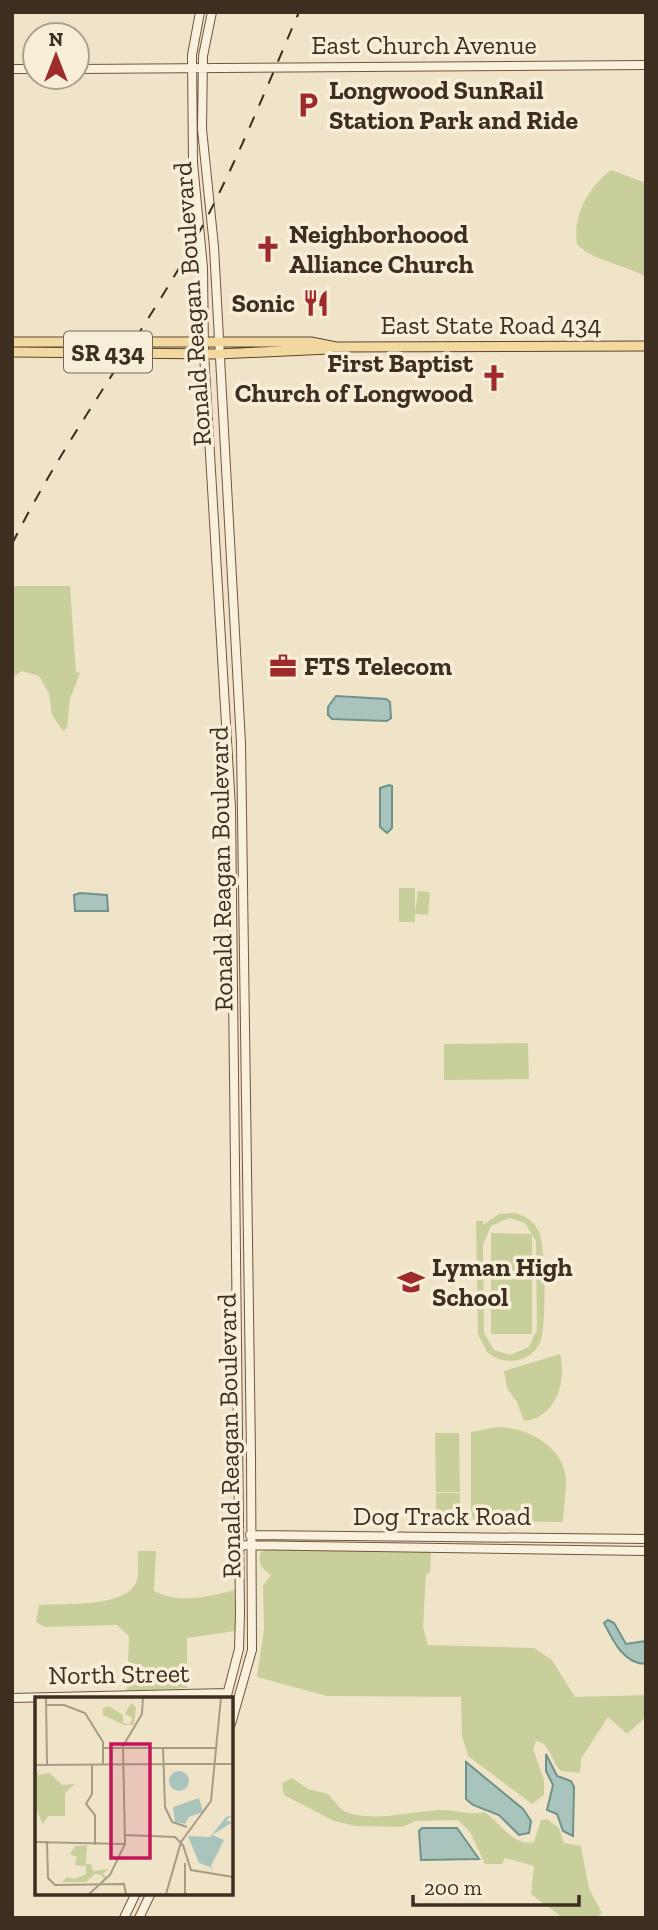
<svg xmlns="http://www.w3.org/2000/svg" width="658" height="1930" font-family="'Zilla Slab',serif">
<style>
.green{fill:#c9cf9b;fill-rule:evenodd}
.water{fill:#a9c4bc;stroke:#6f938a;stroke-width:2}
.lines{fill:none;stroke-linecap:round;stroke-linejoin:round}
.secondary-casing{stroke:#6f573f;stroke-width:10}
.primary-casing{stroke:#5b4430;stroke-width:11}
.secondary{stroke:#faf1dc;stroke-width:8}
.primary{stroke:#f3d9a0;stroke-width:9}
.rail{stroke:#3d2e20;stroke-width:2;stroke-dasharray:12 12;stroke-linecap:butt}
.labels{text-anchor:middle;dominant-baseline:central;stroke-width:7;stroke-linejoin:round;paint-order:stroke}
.shield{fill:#f7eed8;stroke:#756857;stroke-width:2}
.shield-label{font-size:24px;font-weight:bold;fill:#3d2e20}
.street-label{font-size:26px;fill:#3d2e20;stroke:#f7eed8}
.poi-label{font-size:26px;font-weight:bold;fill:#3d2e20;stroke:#f7eed8;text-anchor:start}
.inset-road{fill:none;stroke:#a89b85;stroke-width:2}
.view{fill:#c2185b;fill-opacity:0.15;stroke:#c2185b;stroke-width:3.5}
.inset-edge{fill:none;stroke:#3d2e20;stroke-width:3.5}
</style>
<rect width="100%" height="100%" fill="#f0e4c8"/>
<path class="green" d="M 611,170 L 646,183 L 646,277 C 624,264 592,261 577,244 C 573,214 588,188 611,170 Z
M 12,586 L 70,586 L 76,672 L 80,673 L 70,699 L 67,728 L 63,731 L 52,715 L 49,694 L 39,676 L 22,671 L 12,678 Z
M 399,888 L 415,888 L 415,913 L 418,891 L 430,892 L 428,915 L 415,914 L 415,922 L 399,922 Z
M 528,1043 L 529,1079 L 444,1080 L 444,1044 Z
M 514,1213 C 525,1215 534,1221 539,1232 C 546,1247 546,1324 541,1340 C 532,1363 505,1367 487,1352 L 478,1334 L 476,1221 L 483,1221 L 483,1225 L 499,1214 ZM 509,1218 L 525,1223 L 536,1241 L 537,1329 L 529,1347 L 510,1355 L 494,1350 L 484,1333 L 483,1245 L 491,1226 Z
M 491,1233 L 532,1234 L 532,1334 L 491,1334 Z
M 560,1354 C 567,1381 556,1418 524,1421 L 517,1402 L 507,1388 L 504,1371 Z
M 497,1427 C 526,1427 562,1445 566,1478 C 567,1493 563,1507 563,1522 L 474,1521 L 471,1512 L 471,1432 Z
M 435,1433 L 459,1433 L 460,1492 L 436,1492 Z
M 436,1493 L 460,1493 L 460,1524 L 436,1524 Z
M 267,1549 L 431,1551 L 430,1573 L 426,1574 L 423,1627 L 428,1645 L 534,1648 L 552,1660 L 575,1697 L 646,1695 L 646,1717 L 627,1734 L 608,1717 L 581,1759 L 580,1773 L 561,1771 C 551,1762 550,1742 536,1741 L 533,1749 L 544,1780 L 544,1795 L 532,1804 L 468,1756 L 462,1736 L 461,1697 L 327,1696 L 257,1677 L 264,1629 L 263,1586 L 271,1575 C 262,1569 257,1563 261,1552 Z
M 138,1551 L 156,1551 L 154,1591 C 181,1604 206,1597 235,1590 L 235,1631 L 187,1638 L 187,1688 L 127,1691 L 129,1636 L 117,1625 L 45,1627 L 36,1622 L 39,1605 C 64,1603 123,1608 136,1583 C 140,1575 137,1560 138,1551 Z
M 292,1778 L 308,1789 L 328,1794 C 336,1802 340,1812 353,1814 C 381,1821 412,1811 441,1810 C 457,1809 469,1816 485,1812 C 500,1823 514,1847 534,1842 L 541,1820 L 547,1819 L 559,1828 L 564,1843 L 581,1846 L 589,1889 L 602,1913 L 596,1918 L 558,1918 L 559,1915 L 531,1894 L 534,1866 L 505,1858 L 502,1864 L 485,1864 L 470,1832 L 458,1820 L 415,1821 L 402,1827 L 355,1826 L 334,1821 L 284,1795 L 282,1783 Z"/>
<path class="water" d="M 336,696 L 386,699 L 390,702 L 391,718 L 387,721 L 332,719 L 328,715 L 328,707 Z
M 389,785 L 392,786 L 392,828 L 387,833 L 380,827 L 380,788 Z
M 80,893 L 107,895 L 108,911 L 75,911 L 74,895 Z
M 608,1620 L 614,1623 L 626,1644 L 646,1641 L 646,1664 C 624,1664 613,1641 604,1623 Z
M 546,1754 L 557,1776 L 571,1781 L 574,1787 L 573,1836 L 563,1831 L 557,1814 L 547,1810 L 553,1785 L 546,1771 Z
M 466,1762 L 523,1809 L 531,1821 L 529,1833 L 519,1835 L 499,1815 L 473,1805 L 466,1799 Z
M 422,1828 L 457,1828 L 479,1859 L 421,1860 L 419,1831 Z"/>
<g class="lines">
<defs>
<path id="secondary" d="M 200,12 L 192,55 L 193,163 L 203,268 L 204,353 L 231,808 L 240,1613 L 239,1649 L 226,1699
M 212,12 L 203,56 L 202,129 L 214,247 L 241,743 L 251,1454 L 252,1650 L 231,1724
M 12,69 L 35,69
M 77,69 L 646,65
M 250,1535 L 646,1539
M 238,1545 L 646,1551
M 12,1698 L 227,1693
M 124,1918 L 136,1893
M 139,1918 L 151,1893"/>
<path id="primary" d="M 12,342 L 311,342 L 336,347 L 646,346
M 12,352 L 218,354 L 329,349"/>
</defs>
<use href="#secondary" class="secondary-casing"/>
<use href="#primary" class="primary-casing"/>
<use href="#secondary" class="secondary"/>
<use href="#primary" class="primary"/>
<path class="rail" d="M 12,544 C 62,444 129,354 185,258 C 230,179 263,96 299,12"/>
</g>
<defs>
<symbol id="parking-bare" viewBox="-9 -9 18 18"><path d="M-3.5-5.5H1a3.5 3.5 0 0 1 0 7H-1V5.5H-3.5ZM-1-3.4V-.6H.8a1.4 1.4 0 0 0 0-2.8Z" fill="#9e2a2b" stroke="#f7eed8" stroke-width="2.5" paint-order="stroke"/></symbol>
<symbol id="church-bare" viewBox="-9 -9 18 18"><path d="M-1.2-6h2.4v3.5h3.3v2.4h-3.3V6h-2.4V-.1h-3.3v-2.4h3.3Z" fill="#9e2a2b" stroke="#f7eed8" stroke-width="2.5" paint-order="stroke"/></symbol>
<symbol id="restaurant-bare" viewBox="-9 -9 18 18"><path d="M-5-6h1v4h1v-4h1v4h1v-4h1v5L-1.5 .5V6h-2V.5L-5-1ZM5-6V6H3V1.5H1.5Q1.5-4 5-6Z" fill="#9e2a2b" stroke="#f7eed8" stroke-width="2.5" paint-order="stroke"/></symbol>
<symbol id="office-bare" viewBox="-9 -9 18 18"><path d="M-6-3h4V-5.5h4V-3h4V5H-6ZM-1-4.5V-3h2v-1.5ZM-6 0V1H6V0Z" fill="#9e2a2b" stroke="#f7eed8" stroke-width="2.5" paint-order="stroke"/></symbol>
<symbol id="school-bare" viewBox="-9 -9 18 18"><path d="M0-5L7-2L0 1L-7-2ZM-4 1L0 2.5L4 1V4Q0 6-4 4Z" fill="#9e2a2b" stroke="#f7eed8" stroke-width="2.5" paint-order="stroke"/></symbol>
</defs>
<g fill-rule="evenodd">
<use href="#parking-bare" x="289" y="86" width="38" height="38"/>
<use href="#church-bare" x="249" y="230" width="38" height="38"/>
<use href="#restaurant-bare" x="297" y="284" width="38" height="38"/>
<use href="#church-bare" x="475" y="359" width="38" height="38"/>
<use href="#office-bare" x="264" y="647" width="38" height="38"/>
<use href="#school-bare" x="392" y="1263" width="38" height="38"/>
</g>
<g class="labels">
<rect class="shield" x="64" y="331.5" width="88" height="41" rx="5"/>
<g class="shield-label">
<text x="108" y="352">SR 434</text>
</g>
<g class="street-label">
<text x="424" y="45">East Church Avenue</text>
<text transform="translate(192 304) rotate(-94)">Ronald Reagan Boulevard</text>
<text x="491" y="325">East State Road 434</text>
<text transform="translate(221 869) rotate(-91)">Ronald Reagan Boulevard</text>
<text transform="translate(229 1436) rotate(-91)">Ronald Reagan Boulevard</text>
<text x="442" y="1516">Dog Track Road</text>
<text transform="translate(119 1674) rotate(-1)">North Street</text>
</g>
<g class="poi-label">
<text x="329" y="90">Longwood SunRail<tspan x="329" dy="30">Station Park and Ride</tspan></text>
<text x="289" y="234">Neighborhoood<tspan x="289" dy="30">Alliance Church</tspan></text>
<text x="295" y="303" text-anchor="end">Sonic</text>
<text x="473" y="363" text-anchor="end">First Baptist<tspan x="473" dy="30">Church of Longwood</tspan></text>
<text x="304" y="666">FTS Telecom</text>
<text x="432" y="1267">Lyman High<tspan x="432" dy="30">School</tspan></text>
</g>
</g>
<g transform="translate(35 1697)">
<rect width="198" height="198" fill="#f0e4c8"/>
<path d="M 96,6 L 101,10 L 99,28 L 89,28 L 68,18 L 68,11 L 74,9 L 88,18 L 88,26 L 95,27 L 97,21 L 90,17 ZM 5,74 L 2,78 L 15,76 L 27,88 L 40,87 L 30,96 L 30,119 L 13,119 L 8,127 L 2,114 L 0,118 L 0,77 ZM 52,148 L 51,167 L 56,167 L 58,174 L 74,172 L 68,176 L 72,181 L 69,184 L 67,178 L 60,177 L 51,185 L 27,185 L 32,180 L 40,182 L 51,177 L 51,169 L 40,168 L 42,160 L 35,157 L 40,149 Z" fill="#c9cf9b"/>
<path d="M134 84a10 10 0 1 1 20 0a10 10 0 1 1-20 0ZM 164,101 L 168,115 L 154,120 L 150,127 L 140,125 L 138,110 ZM 197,118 L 191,124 L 198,125 L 177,138 L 189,143 L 176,169 L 178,176 L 175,170 L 164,166 L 153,139 L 175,140 L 191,120 Z" fill="#a9c4bc"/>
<path class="inset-road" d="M 11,0 L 12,67M 11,8 L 29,8 L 50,16 L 68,45 L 68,67M 128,50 L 130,110 L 137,125 L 152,130M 68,51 L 182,51M 57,67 L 57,97 L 51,107 L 60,118 L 60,148M 127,67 L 198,67M 0,68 L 128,67M 90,138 L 140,140 L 148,148 L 156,173 L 198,180M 12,144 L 13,181 L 20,188 L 89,187 L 91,197M 0,145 L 89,147M 54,197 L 75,178 L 90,147 L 88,49 L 107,17 L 108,0M 131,197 L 146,145 L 176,104 L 186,0M 150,197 L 150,166"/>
<path class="view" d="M 76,47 L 115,47 L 115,161 L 76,161 Z"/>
<rect width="198" height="198" class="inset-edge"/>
</g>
<rect width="658" height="1930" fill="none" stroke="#3d2e20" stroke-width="28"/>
<g transform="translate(56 56)"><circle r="33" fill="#f7eed8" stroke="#ada18e" stroke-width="2"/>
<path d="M0-5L12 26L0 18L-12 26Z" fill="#9e2a2b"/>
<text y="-10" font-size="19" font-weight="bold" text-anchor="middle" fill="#3d2e20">N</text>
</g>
<path d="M413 1895v10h166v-10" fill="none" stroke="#3d2e20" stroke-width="3.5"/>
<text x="424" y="1895" font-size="21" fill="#3d2e20" stroke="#f7eed8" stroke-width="5" paint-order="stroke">200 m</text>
</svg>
